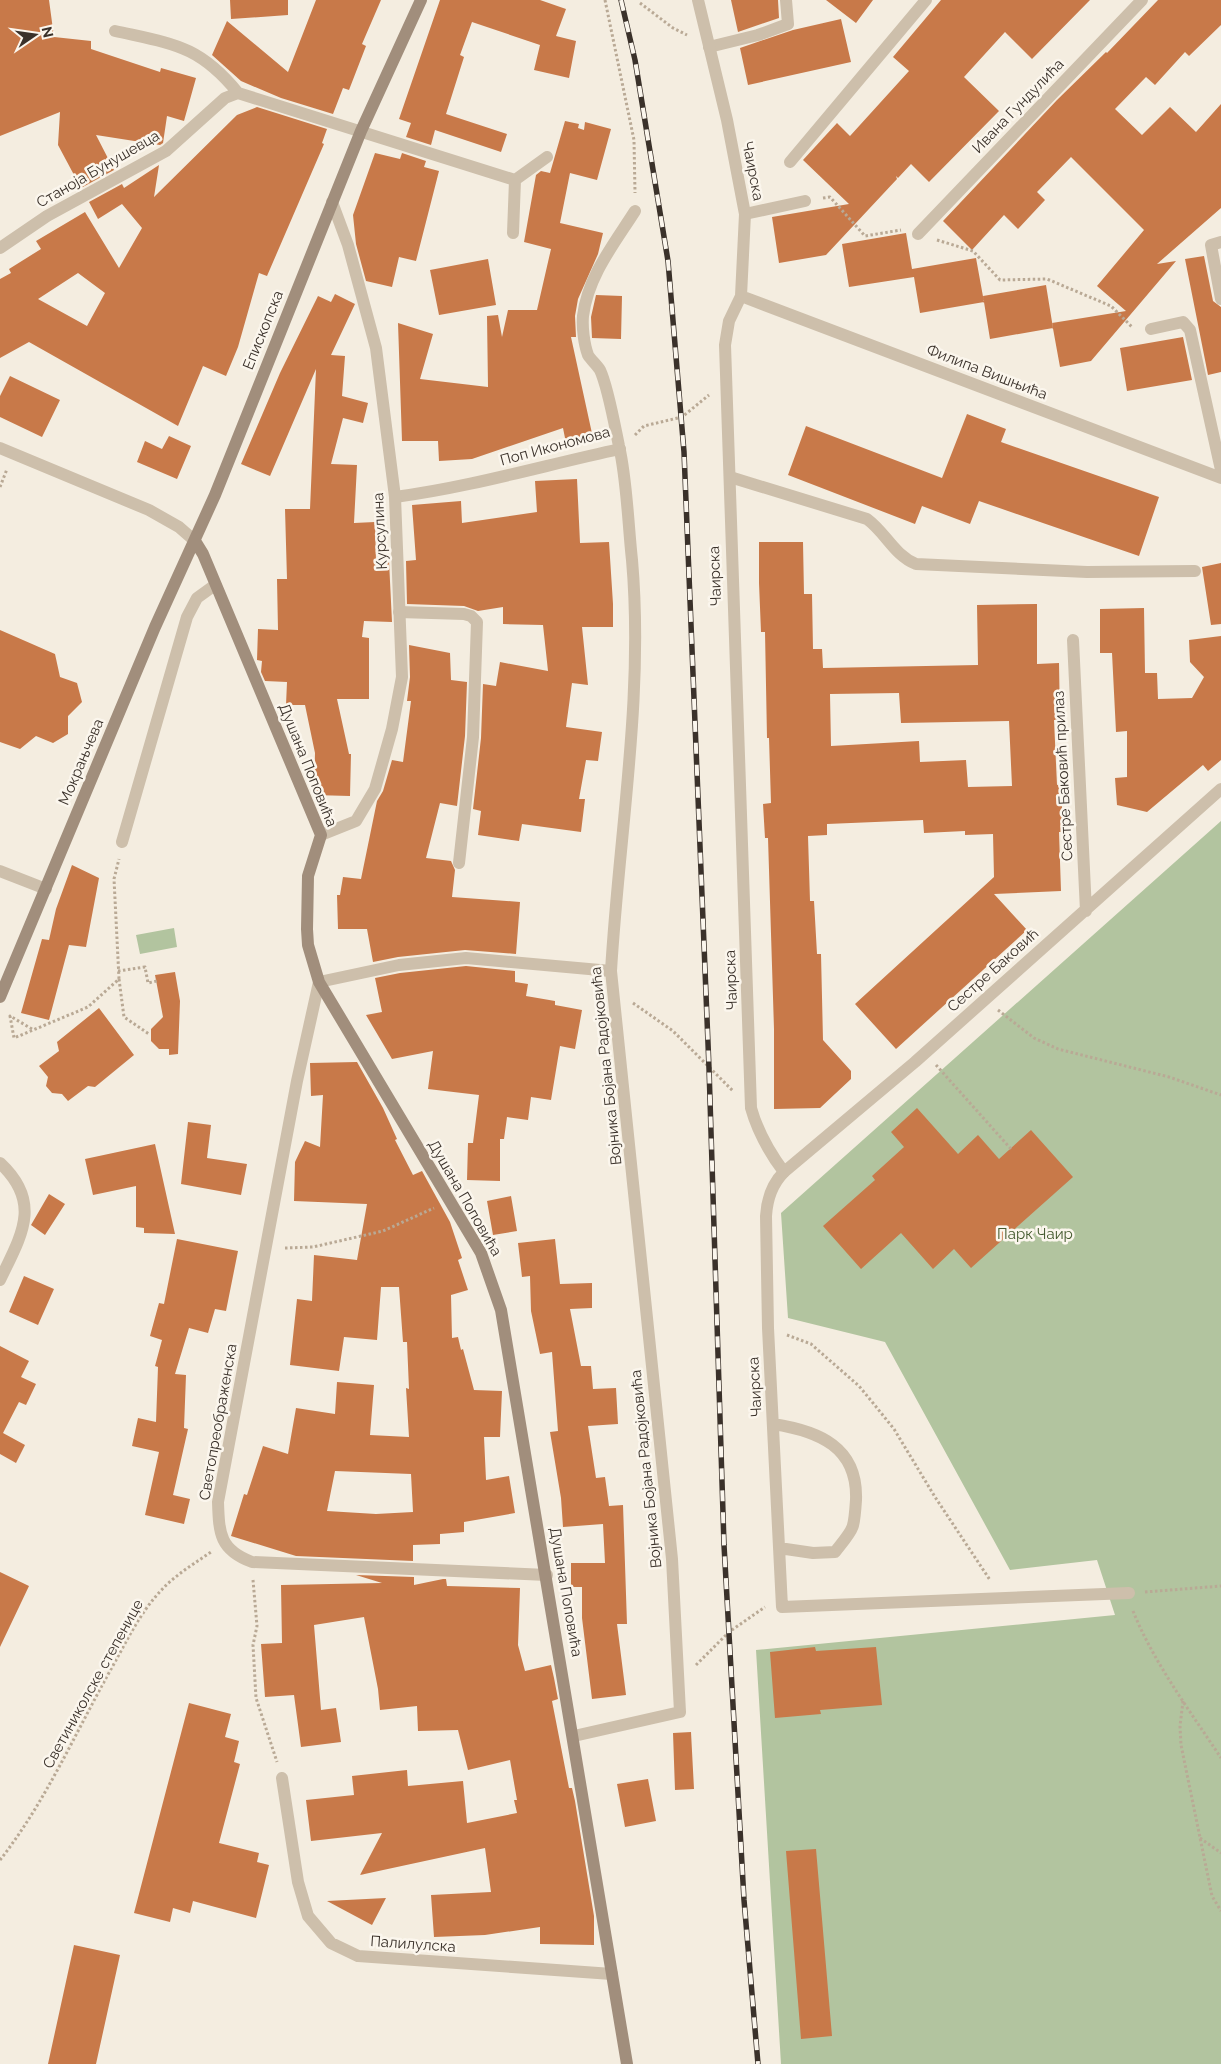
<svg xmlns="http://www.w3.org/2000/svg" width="1221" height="2064" font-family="Raleway,sans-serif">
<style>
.green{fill:#b2c49f}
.building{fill:#c87949;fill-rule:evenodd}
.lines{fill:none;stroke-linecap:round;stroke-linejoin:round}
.path{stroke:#b9a995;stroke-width:3;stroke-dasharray:2.5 2.5;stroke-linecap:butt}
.lane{stroke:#cdbfab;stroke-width:12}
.street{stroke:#cdbfab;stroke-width:12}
.secondary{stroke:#a18e7c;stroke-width:12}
.rail-casing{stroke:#3a312a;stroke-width:5.5}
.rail{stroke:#fbf6ed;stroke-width:4;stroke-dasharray:11;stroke-linecap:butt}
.labels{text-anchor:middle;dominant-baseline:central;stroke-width:5;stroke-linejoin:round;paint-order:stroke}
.street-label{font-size:15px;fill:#3a312a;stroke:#fbf6ed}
.park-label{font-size:15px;fill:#43592d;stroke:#fbf6ed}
</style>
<rect width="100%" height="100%" fill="#f4ede0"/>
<path class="green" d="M 1221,821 L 1221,2064 L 781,2064 L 756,1650 L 1115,1615 L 1097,1560 L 1010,1570 L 885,1342 L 788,1318 L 781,1213 Z
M 174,928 L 177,947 L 140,954 L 136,935 Z"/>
<path class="building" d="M 0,0 L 49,0 L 54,37 L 91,41 L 91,49 L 160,72 L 161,68 L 196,78 L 184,121 L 167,116 L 163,143 L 160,145 L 96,135 L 114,170 L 81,188 L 58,145 L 60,112 L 0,136 Z
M 230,0 L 288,0 L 288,15 L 231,19 Z
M 316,0 L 381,0 L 362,44 L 366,46 L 349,90 L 343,88 L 333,114 L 281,98 L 241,81 L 212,55 L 227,21 L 288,72 Z
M 440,0 L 540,0 L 566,9 L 556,36 L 576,41 L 569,78 L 534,70 L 540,45 L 472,22 L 460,55 L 464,57 L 446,114 L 507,134 L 501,152 L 435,130 L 431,145 L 406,137 L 411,123 L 399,119 Z
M 731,0 L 778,0 L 779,18 L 738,32 Z
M 826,0 L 873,0 L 856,23 Z
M 941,0 L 1090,0 L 1032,59 L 1005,32 L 964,77 L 999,111 L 929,182 L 911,164 L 898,178 L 896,176 L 897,179 L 826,255 L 779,263 L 772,217 L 849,204 L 803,160 L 837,123 L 850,136 L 909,71 L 893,57 Z
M 1158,0 L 1221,0 L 1221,25 L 1189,56 L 1185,52 L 1155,85 L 1146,77 L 1115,109 L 1142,135 L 1170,107 L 1196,132 L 1221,104 L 1221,208 L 1157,264 L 1176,261 L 1091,361 L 1060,367 L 1052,323 L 1126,311 L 1097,286 L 1144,230 L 1071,157 L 1037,192 L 1045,200 L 1018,229 L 1004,215 L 972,250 L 943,221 L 1057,100 L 1106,52 L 1107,53 Z
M 841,19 L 851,62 L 748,85 L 740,48 L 793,30 Z
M 257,107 L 327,129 L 322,143 L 324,144 L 267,276 L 259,273 L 238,347 L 226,376 L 203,366 L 178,426 L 29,342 L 0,358 L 0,279 L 11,273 L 9,269 L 41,249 L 36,241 L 85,212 L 119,268 L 142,228 L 122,204 L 98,219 L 89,202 L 122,184 L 124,188 L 159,165 L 154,197 L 237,115 ZM 78,273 L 105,293 L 87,326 L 38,299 Z
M 565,121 L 579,124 L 578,128 L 584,130 L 585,122 L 611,129 L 597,180 L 570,173 L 560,223 L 603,233 L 598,254 L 578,299 L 575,316 L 576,337 L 571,337 L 593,438 L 566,443 L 563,428 L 472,459 L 439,461 L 438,441 L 402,441 L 398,323 L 433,334 L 420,379 L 488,387 L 487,316 L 498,315 L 502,337 L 508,310 L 537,310 L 551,249 L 524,242 L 536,175 L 541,171 L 550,173 Z
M 375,153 L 400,159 L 402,153 L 426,161 L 424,167 L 439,171 L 416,261 L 399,257 L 392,287 L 366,281 L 356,244 L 353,215 Z
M 906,233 L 912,269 L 976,258 L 984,302 L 920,313 L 914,277 L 849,287 L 842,244 Z
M 1204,256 L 1213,301 L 1221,307 L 1221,372 L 1208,375 L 1185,259 Z
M 488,259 L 496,305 L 439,315 L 430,270 Z
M 1046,285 L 1053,328 L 990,339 L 983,296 Z
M 335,294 L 355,304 L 331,355 L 345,356 L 342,396 L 368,403 L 363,423 L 343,418 L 331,464 L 357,465 L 354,523 L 375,522 L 376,562 L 389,561 L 392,622 L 364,621 L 362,637 L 369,638 L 369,699 L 337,699 L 349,754 L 351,754 L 350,796 L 314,795 L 315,753 L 305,705 L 286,705 L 287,682 L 265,681 L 261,672 L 262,661 L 257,660 L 258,629 L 278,630 L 277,579 L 287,579 L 285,509 L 310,509 L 316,369 L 270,476 L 241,464 L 280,373 L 318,296 L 331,302 Z
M 596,295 L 622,296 L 621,339 L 592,338 L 591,317 Z
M 1183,337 L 1192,380 L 1127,391 L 1120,348 Z
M 10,376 L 60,400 L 42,437 L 0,417 L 0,396 Z
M 967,414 L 1006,429 L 1001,442 L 1159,497 L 1139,556 L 979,501 L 970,524 L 922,506 L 915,524 L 788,475 L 806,426 L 942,478 Z
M 169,436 L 191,446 L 177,479 L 137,462 L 145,441 L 162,449 Z
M 577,479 L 580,543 L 609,542 L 613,604 L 613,627 L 582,627 L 588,685 L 572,683 L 566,727 L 602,732 L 598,761 L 586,760 L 579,799 L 585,799 L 581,832 L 522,824 L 519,841 L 478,835 L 481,811 L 473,809 L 481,738 L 483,684 L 496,686 L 500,662 L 548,671 L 543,625 L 503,624 L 503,607 L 478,611 L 464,606 L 407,604 L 406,561 L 416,560 L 412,505 L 461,501 L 462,523 L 537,512 L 535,481 Z
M 759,542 L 803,542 L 804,594 L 812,594 L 813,649 L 822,649 L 823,668 L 978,665 L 977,605 L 1037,604 L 1037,664 L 1059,663 L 1060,720 L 1054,720 L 1057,785 L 1061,784 L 1063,832 L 1059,832 L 1061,891 L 994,894 L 1027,930 L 896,1049 L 855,1004 L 994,877 L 993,834 L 965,835 L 965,831 L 924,833 L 923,820 L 827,824 L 827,835 L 808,836 L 810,901 L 814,901 L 817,954 L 821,954 L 823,1040 L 851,1071 L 851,1079 L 820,1108 L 774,1109 L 774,1029 L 768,838 L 765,838 L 763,804 L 771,803 L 769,738 L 767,738 L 765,632 L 761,632 L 759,583 ZM 899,693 L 901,723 L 1009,721 L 1012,786 L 968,787 L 966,760 L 920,762 L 919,741 L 831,746 L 830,694 Z
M 1221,563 L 1221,624 L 1211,625 L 1202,567 Z
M 1144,608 L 1145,673 L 1157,673 L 1158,699 L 1192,698 L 1204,677 L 1190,662 L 1189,640 L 1221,636 L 1221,760 L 1208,771 L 1203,765 L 1147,812 L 1117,805 L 1115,778 L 1127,777 L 1127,731 L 1116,732 L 1112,653 L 1100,653 L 1100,609 Z
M 0,630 L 55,654 L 60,677 L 77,683 L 82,702 L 68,716 L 68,734 L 53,743 L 36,736 L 20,749 L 0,742 Z
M 409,645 L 450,653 L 451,680 L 467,682 L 465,736 L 457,806 L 440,803 L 426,858 L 451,861 L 455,870 L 452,897 L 520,902 L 516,954 L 465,950 L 398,957 L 373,962 L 367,929 L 338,929 L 337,895 L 340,895 L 343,877 L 361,879 L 377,801 L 383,791 L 392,760 L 403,762 L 411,701 L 407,701 L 410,677 Z
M 72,865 L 99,878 L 86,947 L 69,945 L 49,1020 L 21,1013 L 42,939 L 49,940 L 56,909 Z
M 466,966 L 515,971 L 515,982 L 528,984 L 526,996 L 555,1001 L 555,1005 L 582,1010 L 575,1049 L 560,1046 L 551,1100 L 531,1097 L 528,1120 L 507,1117 L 504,1139 L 500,1139 L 500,1181 L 467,1180 L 468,1143 L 473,1143 L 479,1095 L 428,1089 L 433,1051 L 392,1059 L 366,1015 L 382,1012 L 375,978 L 400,973 Z
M 175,972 L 180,1001 L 178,1054 L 169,1055 L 169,1049 L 159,1049 L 151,1041 L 151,1029 L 163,1017 L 155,975 Z
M 99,1008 L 134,1055 L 95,1087 L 88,1086 L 68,1101 L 62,1094 L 52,1093 L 46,1086 L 48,1077 L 39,1066 L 59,1051 L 57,1042 Z
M 357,1062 L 383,1108 L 397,1139 L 395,1140 L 413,1175 L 422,1171 L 450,1222 L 462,1258 L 458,1260 L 468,1290 L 451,1295 L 452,1338 L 458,1337 L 461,1350 L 463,1349 L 474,1390 L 502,1391 L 500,1437 L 484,1437 L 486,1480 L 509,1476 L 515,1513 L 464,1522 L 464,1532 L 440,1534 L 440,1544 L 413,1545 L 413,1561 L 296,1556 L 231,1536 L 244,1494 L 247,1495 L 263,1446 L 288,1454 L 296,1408 L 335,1414 L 337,1382 L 374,1385 L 370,1435 L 409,1437 L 406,1388 L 409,1389 L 407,1342 L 403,1342 L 399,1287 L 381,1287 L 377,1340 L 344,1337 L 339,1371 L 290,1365 L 297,1299 L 312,1301 L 314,1255 L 357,1260 L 367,1204 L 294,1201 L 295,1162 L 305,1141 L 320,1147 L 323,1095 L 311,1096 L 310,1063 ZM 335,1471 L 411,1474 L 413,1512 L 376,1514 L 327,1511 Z
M 917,1108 L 958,1154 L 978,1135 L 999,1159 L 1031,1130 L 1073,1177 L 971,1268 L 954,1249 L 933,1269 L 901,1233 L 861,1269 L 823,1226 L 875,1180 L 872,1176 L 904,1147 L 891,1132 Z
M 188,1122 L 211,1125 L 207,1158 L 247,1164 L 241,1195 L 181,1184 Z
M 155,1144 L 175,1234 L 144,1233 L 144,1228 L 136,1227 L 136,1186 L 93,1195 L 85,1159 Z
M 49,1194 L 65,1204 L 45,1235 L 31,1225 Z
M 511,1196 L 517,1231 L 493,1235 L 487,1201 Z
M 177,1239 L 238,1251 L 226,1311 L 215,1309 L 208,1333 L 189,1328 L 175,1374 L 186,1375 L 184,1428 L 188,1429 L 173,1495 L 190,1499 L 184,1524 L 145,1515 L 159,1452 L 132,1446 L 138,1418 L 156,1422 L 158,1367 L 155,1366 L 162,1340 L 150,1336 L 159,1303 L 164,1304 Z
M 555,1239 L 560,1284 L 592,1283 L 592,1308 L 570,1309 L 581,1366 L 591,1366 L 593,1389 L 616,1388 L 618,1424 L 588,1426 L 596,1478 L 605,1477 L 609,1506 L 623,1505 L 627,1624 L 617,1624 L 626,1695 L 592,1699 L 582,1618 L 582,1587 L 571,1587 L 571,1563 L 605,1563 L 603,1524 L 563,1527 L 561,1498 L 550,1432 L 558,1431 L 552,1352 L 540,1354 L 531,1311 L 530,1276 L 522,1277 L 518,1243 Z
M 24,1276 L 54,1289 L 38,1325 L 9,1312 Z
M 0,1346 L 29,1361 L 21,1377 L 36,1384 L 26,1405 L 19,1402 L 3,1433 L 25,1445 L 16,1463 L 0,1454 Z
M 0,1572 L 29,1586 L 0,1647 Z
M 356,1575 L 414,1577 L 414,1585 L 443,1579 L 446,1579 L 447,1586 L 520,1588 L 518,1645 L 525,1671 L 551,1665 L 554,1678 L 558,1699 L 552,1701 L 569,1788 L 572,1788 L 575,1801 L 594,1916 L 594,1945 L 540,1944 L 540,1927 L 485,1935 L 434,1937 L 431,1895 L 491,1892 L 485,1848 L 360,1875 L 382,1833 L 311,1841 L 306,1800 L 354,1795 L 352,1776 L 407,1770 L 408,1786 L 463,1781 L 467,1823 L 517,1813 L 514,1800 L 517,1800 L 510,1760 L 468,1770 L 458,1730 L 418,1731 L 417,1706 L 380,1710 L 378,1689 L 364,1617 L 314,1625 L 321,1710 L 336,1708 L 341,1742 L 301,1747 L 294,1695 L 265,1697 L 261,1644 L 282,1643 L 281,1585 L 382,1583 Z
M 815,1647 L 816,1651 L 876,1647 L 882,1705 L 820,1710 L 821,1714 L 775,1718 L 770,1652 Z
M 189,1703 L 231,1714 L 225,1737 L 239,1741 L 234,1762 L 240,1764 L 219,1843 L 259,1853 L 257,1862 L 269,1865 L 256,1918 L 193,1901 L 190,1913 L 173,1908 L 170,1922 L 134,1913 Z
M 691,1732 L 694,1789 L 675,1790 L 673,1733 Z
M 648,1779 L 656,1821 L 625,1827 L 617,1784 Z
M 816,1849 L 832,2036 L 801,2039 L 786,1851 Z
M 386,1898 L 372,1925 L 327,1901 Z
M 74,1945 L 120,1955 L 96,2064 L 48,2064 Z"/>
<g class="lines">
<path class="path" d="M 605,0 L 634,140 L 635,193
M 640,3 L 673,28 L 687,35
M 823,198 L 830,197 L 865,236 L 901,230
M 937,240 L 973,251 L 1000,280 L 1047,279 L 1111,306 L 1133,328
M 635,435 L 644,426 L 682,417 L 709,395
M 0,487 L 7,469
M 118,971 L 145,967 L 148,983 L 157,981
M 119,979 L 124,1017 L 149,1034
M 633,1003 L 673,1031 L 733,1091
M 998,1010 L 1034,1038 L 1058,1049 L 1169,1077 L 1221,1095
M 32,1029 L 10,1016 L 14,1038 L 88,1007 L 119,979 L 114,879 L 119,859
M 936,1065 L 1011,1149
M 285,1248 L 313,1247 L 383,1231 L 434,1208
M 787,1335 L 811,1344 L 859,1386 L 873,1403 L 894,1429 L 935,1497 L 990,1580
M 253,1580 L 257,1626 L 253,1645 L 256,1698 L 277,1762
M 1145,1592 L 1221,1586
M 1133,1611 C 1154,1663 1190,1711 1221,1758
M 696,1665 L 729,1632 L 765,1607
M 1183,1701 L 1180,1726 L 1181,1745 L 1212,1896 L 1221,1911
M 1200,1838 L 1221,1853
M 0,1860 C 47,1800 77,1729 115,1662 C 127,1640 140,1614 157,1595 C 172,1577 192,1565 211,1552"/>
<path class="lane" d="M 709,47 L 758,35 L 788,24 L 786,0
M 745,214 L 805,201
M 1221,242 L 1211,245 L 1221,299
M 1151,329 L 1183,322 L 1190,330 L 1221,470
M 730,477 L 867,519 C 886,533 894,555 916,564 L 1087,572 L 1195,571
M 395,497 C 471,487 545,465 620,449
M 399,612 L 464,614 L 471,616 L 477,622 L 473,737 L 459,863
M 122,842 L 187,617 L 197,598 L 215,585
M 319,982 L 399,965 L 466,958 L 611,971
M 784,1172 C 772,1184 767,1199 766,1216 L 768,1328 L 782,1607 L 1129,1593
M 773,1424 C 819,1431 858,1447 856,1500 C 854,1531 854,1528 835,1552 L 813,1553 L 779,1548"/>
<path class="street" d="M 698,0 L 727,120 L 745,214 L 741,296 L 729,321 L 725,345 L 751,1108 C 758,1133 769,1152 784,1172 L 915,1062 L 1221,789
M 115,31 C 173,44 199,45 238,93
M 238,93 L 515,180 L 547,157
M 790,162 L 926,0
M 513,233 L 515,180
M 918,234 L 1142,0
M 0,248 L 47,216 L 166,151 L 225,98 L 238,93
M 741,296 L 1221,478
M 0,448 L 149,510 L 179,527 L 195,541
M 1073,640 L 1086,911
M 321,835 L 356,821 L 375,789 L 392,729 L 402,677 L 395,497 L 376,348 L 348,245 L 332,202
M 0,871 L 46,889
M 319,982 L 297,1081 L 218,1502 C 219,1534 220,1550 252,1562 L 547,1575
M 0,1163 C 43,1203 21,1236 0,1280
M 574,1736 L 680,1712 L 672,1559 L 611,971 C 619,834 644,697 632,560 C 628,524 627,480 619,446 C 615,427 608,387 600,370 C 597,365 591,360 588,355 C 584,344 582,327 583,316 C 588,276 614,244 635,211
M 282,1778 L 298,1882 L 308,1916 L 331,1943 L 358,1956 L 612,1974"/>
<path class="secondary" d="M 195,541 L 203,554 L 321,835 L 308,876 L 307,929 L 308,945 L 319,982 L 481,1253 L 501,1310 L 627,2064
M 0,997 L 155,627 L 215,495 L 361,131 L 421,0"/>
<defs>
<path id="rail" d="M 621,0 L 635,60 L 668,261 L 684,452 L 709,1068 L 724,1545 L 744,1900 L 758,2064"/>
</defs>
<use href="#rail" class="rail-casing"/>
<use href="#rail" class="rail"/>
</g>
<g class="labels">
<g class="street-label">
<text transform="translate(1018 106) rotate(-46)">Ивана Гундулића</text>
<text transform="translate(98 169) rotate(-30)">Станоја Бунушевца</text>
<text transform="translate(753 171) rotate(79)">Чаирска</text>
<text transform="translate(263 330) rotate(-68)">Епископска</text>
<text transform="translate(987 372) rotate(21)">Филипа Вишњића</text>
<text transform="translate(555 446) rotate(-15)">Поп Икономова</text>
<text transform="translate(380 531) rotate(-93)">Курсулина</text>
<text transform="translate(715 576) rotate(-92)">Чаирска</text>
<text transform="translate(81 762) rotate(-67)">Мокрањчева</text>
<text transform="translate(308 765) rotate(68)">Душана Поповића</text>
<text transform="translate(1063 776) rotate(-93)">Сестре Баковић прилаз</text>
<text transform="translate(993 970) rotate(-42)">Сестре Баковић</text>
<text transform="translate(731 980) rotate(-92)">Чаирска</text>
<text transform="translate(606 1066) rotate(-96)">Војника Бојана Радојковића</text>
<text transform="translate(465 1198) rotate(60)">Душана Поповића</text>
<text transform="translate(755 1387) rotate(-93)">Чаирска</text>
<text transform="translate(218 1422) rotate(-80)">Светопреображенска</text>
<text transform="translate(646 1469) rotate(-96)">Војника Бојана Радојковића</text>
<text transform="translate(566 1592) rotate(80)">Душана Поповића</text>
<text transform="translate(93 1684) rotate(-61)">Светиниколске степенице</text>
<text transform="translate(413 1944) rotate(4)">Палилулска</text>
</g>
<g class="park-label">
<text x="1035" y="1234">Парк Чаир</text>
</g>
</g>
<g transform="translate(35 35) rotate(77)" stroke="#fbf6ed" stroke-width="4" paint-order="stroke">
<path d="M0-4L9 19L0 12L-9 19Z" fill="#3a312a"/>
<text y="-8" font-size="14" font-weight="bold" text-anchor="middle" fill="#3a312a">N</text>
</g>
</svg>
